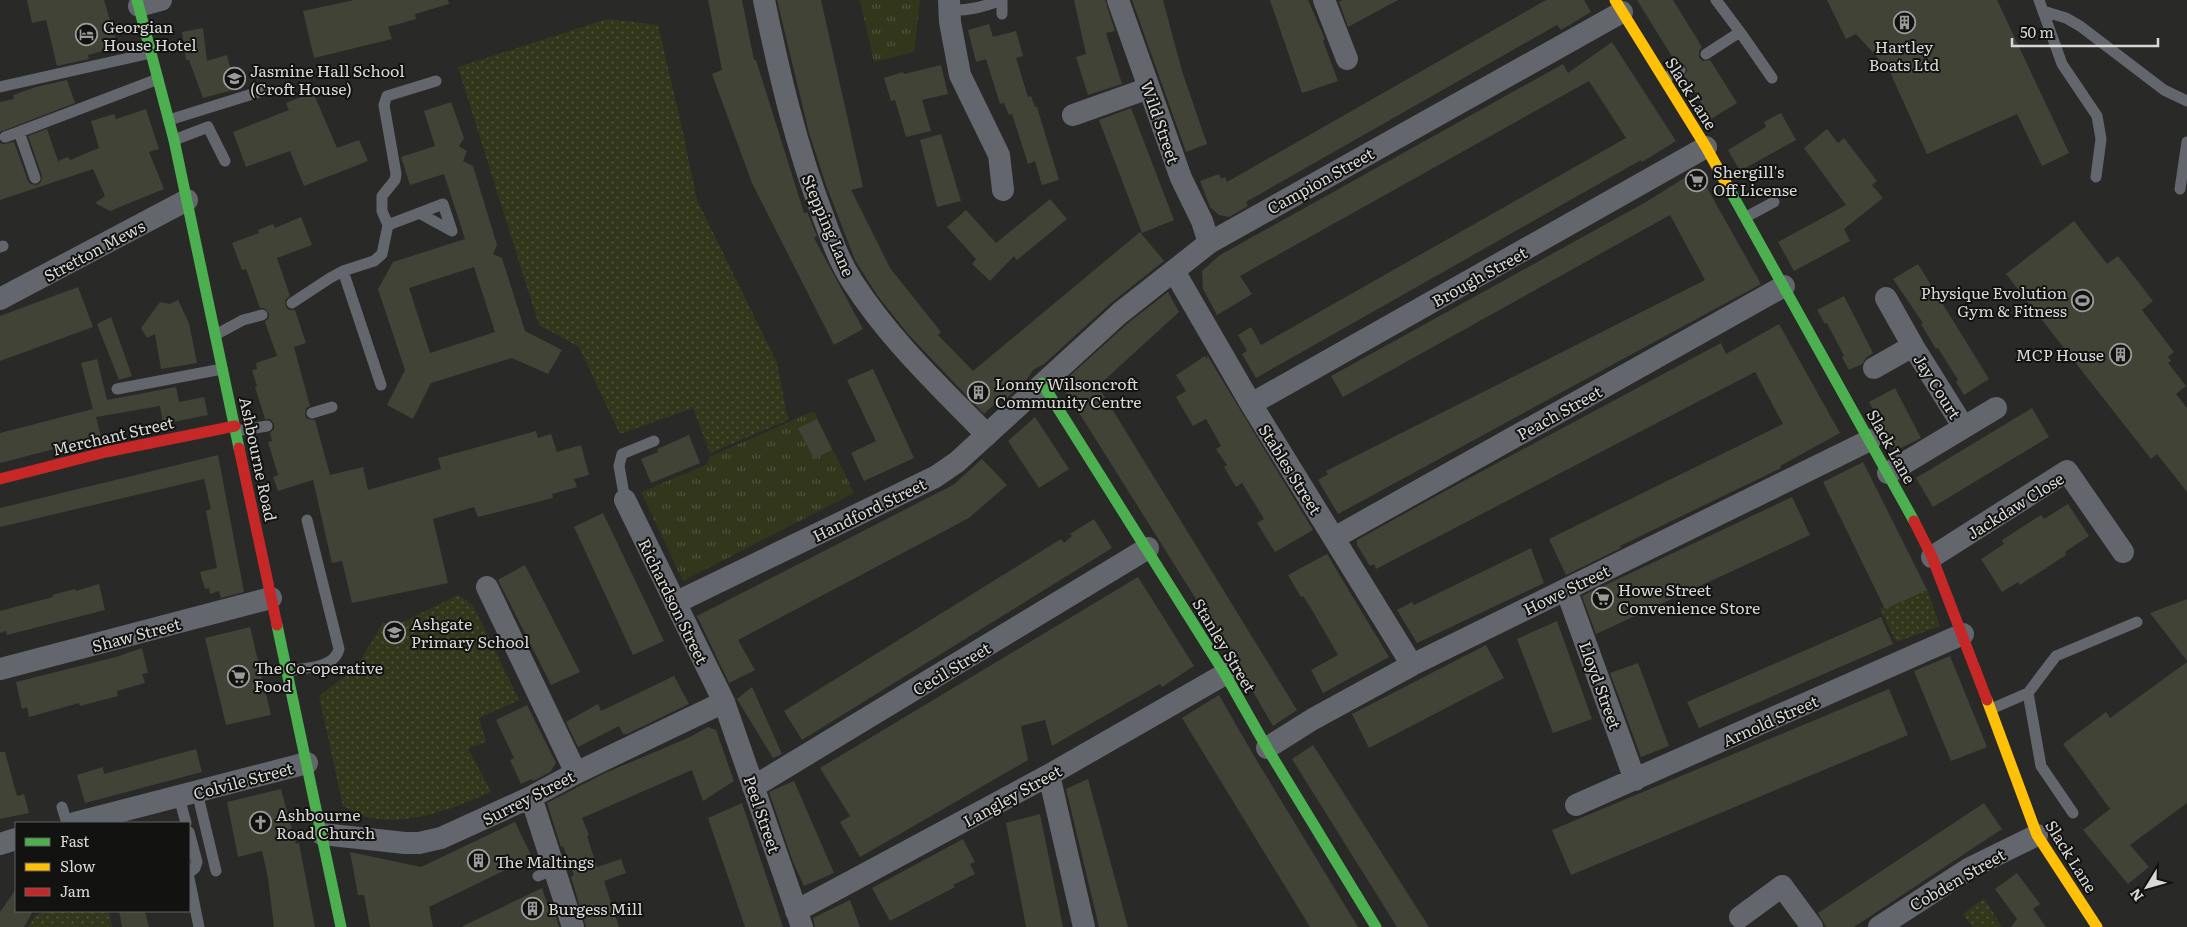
<svg xmlns="http://www.w3.org/2000/svg" width="2187" height="927" font-family="Literata,serif">
<style>
.grass{fill:url(#grass-dots)}
.park{fill:url(#park-tufts)}
.building{fill:#414337;fill-rule:evenodd}
.lines{fill:none;stroke-linecap:round;stroke-linejoin:round}
.lane{stroke:#63666d;stroke-width:11}
.street{stroke:#63666d;stroke-width:22}
.fast{stroke:#4caf50;stroke-width:11}
.slow{stroke:#ffc107;stroke-width:11}
.jam{stroke:#c62828;stroke-width:11}
.labels{text-anchor:middle;dominant-baseline:central;stroke-width:4;stroke-linejoin:round;paint-order:stroke}
.poi-label{font-size:16px;fill:#d8d9d6;stroke:#121311;text-anchor:start}
.street-label{font-size:16px;fill:#d8d9d6;stroke:#121311}
</style>
<defs>
<pattern id="grass-dots" width="8" height="8" patternUnits="userSpaceOnUse" patternTransform="scale(1.25)"><rect width="8" height="8" fill="#32371c"/><path d="M2 2h.1M6 6h.1" fill="none" stroke="#4f533c" stroke-width="1.8" stroke-linecap="round"/></pattern>
<pattern id="park-tufts" width="24" height="20" patternUnits="userSpaceOnUse" patternTransform="scale(1.25)"><rect width="24" height="20" fill="#32371c"/><path d="M3 7l-1-3M5 7V3M7 7l1-3M15 17l-1-3M17 17v-4M19 17l1-3" fill="none" stroke="#4f533c"/></pattern>
</defs>
<rect width="100%" height="100%" fill="#292928"/>
<path class="grass" d="M 607,19 L 658,25 L 682,128 L 697,200 L 777,363 L 788,420 L 710,453 L 693,408 L 620,434 L 579,347 L 539,325 L 458,67 Z
M 1927,589 L 1940,626 L 1896,642 L 1880,608 Z
M 458,595 L 473,605 L 519,700 L 479,718 L 486,742 L 468,748 L 491,792 C 455,808 412,825 372,818 C 362,817 352,810 343,806 L 319,696 L 356,668 L 383,623 L 401,623 Z
M 1984,898 L 2002,927 L 1972,927 L 1963,914 Z
M 48,911 L 109,911 L 112,927 L 28,927 L 36,915 Z"/>
<path class="park" d="M 860,0 L 920,0 L 914,52 L 874,62 Z
M 814,411 L 854,493 L 683,581 L 641,492 L 708,464 L 709,457 Z"/>
<path class="building" d="M 27,0 L 104,0 L 118,47 L 88,55 L 89,59 L 57,66 L 46,20 L 32,23 Z
M 354,0 L 448,0 L 449,4 L 415,14 L 416,19 L 388,27 L 392,39 L 314,58 L 303,11 Z
M 708,0 L 742,0 L 754,60 L 756,60 L 804,213 L 807,212 L 817,236 L 814,238 L 863,329 L 834,345 L 752,183 L 712,74 L 722,70 Z
M 777,0 L 821,0 L 863,187 L 851,190 L 890,268 L 941,332 L 938,335 L 973,371 L 1140,232 L 1164,261 L 1111,303 L 1044,364 L 1033,370 L 1027,379 L 1007,398 L 1004,395 L 984,414 L 908,334 L 877,295 L 855,260 L 826,185 L 809,133 Z
M 1074,0 L 1105,0 L 1115,31 L 1106,33 L 1122,84 L 1088,95 L 1076,57 L 1086,54 Z
M 1132,0 L 1163,0 L 1182,71 L 1207,144 L 1186,152 Z
M 1270,0 L 1308,0 L 1325,39 L 1323,41 L 1338,81 L 1302,93 Z
M 1342,0 L 1398,0 L 1348,27 L 1339,2 Z
M 1546,0 L 1584,0 L 1591,12 L 1561,30 L 1557,25 L 1534,38 L 1246,202 L 1248,206 L 1229,217 L 1219,215 L 1210,207 L 1200,181 L 1219,174 L 1221,179 L 1225,177 L 1227,182 Z
M 1637,0 L 1673,0 L 1702,47 L 1699,51 L 1699,58 L 1703,61 L 1710,60 L 1737,103 L 1711,119 L 1684,76 L 1687,71 L 1686,66 L 1681,63 L 1676,63 Z
M 1827,0 L 1997,0 L 2069,153 L 2042,166 L 2017,114 L 1927,154 L 1889,70 L 1856,34 L 1846,39 Z
M 989,24 L 993,37 L 1016,31 L 1023,56 L 1016,58 L 1028,97 L 1031,96 L 1035,107 L 1037,107 L 1059,180 L 1042,185 L 1035,161 L 1028,164 L 1012,114 L 1009,115 L 1004,103 L 1000,104 L 986,59 L 976,62 L 968,30 Z
M 203,28 L 207,61 L 227,55 L 230,67 L 236,69 L 242,84 L 236,86 L 237,89 L 203,98 L 189,60 L 186,60 L 182,32 Z
M 1612,42 L 1676,141 L 1642,162 L 1641,160 L 1256,378 L 1242,354 L 1247,351 L 1238,335 L 1251,327 L 1261,345 L 1626,138 L 1589,81 L 1240,276 L 1252,294 L 1217,315 L 1203,289 L 1202,271 L 1220,255 L 1563,64 L 1568,73 Z
M 941,65 L 948,94 L 922,100 L 931,131 L 906,137 L 895,100 L 891,101 L 884,78 L 903,72 L 904,74 Z
M 67,80 L 75,103 L 0,132 L 0,102 L 14,99 L 13,95 L 36,87 Z
M 313,92 L 337,148 L 359,140 L 368,161 L 304,186 L 290,151 L 246,167 L 233,132 L 289,110 L 286,103 Z
M 451,102 L 464,138 L 459,146 L 467,151 L 463,161 L 473,166 L 497,245 L 493,254 L 502,258 L 525,331 L 562,350 L 548,374 L 512,358 L 431,383 L 413,419 L 387,405 L 405,370 L 378,289 L 393,262 L 465,239 L 444,174 L 410,185 L 401,157 L 435,146 L 424,111 ZM 474,267 L 495,332 L 430,353 L 409,288 Z
M 1131,108 L 1174,220 L 1142,233 L 1099,120 Z
M 146,109 L 159,149 L 149,152 L 164,189 L 110,211 L 95,203 L 105,196 L 93,169 L 0,200 L 0,143 L 4,144 L 14,142 L 28,181 L 31,184 L 37,185 L 41,182 L 42,176 L 28,136 L 47,129 L 58,161 L 68,157 L 70,160 L 99,148 L 91,121 L 114,114 L 116,119 Z
M 1781,113 L 1796,140 L 1740,171 L 1728,150 L 1766,127 L 1764,122 Z
M 1827,129 L 1838,143 L 1844,138 L 1877,181 L 1872,185 L 1883,198 L 1844,229 L 1850,241 L 1794,271 L 1778,242 L 1846,205 L 1804,148 Z
M 941,134 L 961,201 L 937,207 L 920,140 Z
M 1697,170 L 1761,284 L 1338,514 L 1318,480 L 1328,474 L 1326,471 L 1705,280 L 1670,215 L 1343,397 L 1331,376 L 1646,202 Z
M 1050,199 L 1067,219 L 1017,260 L 1014,256 L 990,281 L 972,264 L 976,259 L 947,227 L 966,210 L 996,243 Z
M 301,217 L 312,245 L 277,258 L 290,296 L 285,300 L 286,307 L 289,310 L 295,310 L 306,343 L 294,347 L 310,406 L 306,408 L 305,415 L 307,419 L 315,420 L 330,475 L 363,467 L 368,490 L 441,469 L 438,458 L 536,431 L 538,438 L 551,434 L 557,452 L 581,445 L 589,475 L 574,479 L 577,487 L 552,494 L 553,498 L 478,517 L 474,507 L 433,519 L 448,583 L 352,603 L 342,561 L 332,563 L 313,480 L 278,491 L 273,477 L 278,475 L 268,442 L 272,441 L 270,433 L 274,429 L 274,424 L 270,419 L 265,419 L 255,387 L 257,386 L 252,370 L 257,369 L 256,363 L 277,356 L 265,322 L 269,317 L 269,314 L 264,308 L 260,308 L 246,269 L 242,270 L 232,243 L 259,233 L 258,230 L 273,224 L 275,228 Z
M 2074,221 L 2107,264 L 2118,256 L 2153,301 L 2142,310 L 2174,352 L 2168,357 L 2171,361 L 2168,363 L 2186,386 L 2176,394 L 2187,408 L 2187,492 L 2157,454 L 2151,459 L 2006,274 Z
M 1918,264 L 1989,379 L 1964,395 L 1956,382 L 1958,380 L 1938,348 L 1936,349 L 1921,324 L 1923,323 L 1893,279 Z
M 78,287 L 93,327 L 0,361 L 0,316 Z
M 1168,292 L 1179,312 L 1098,386 L 1297,710 L 1273,726 L 1238,666 L 1061,384 L 1128,323 Z
M 1844,296 L 1873,353 L 1867,357 L 1862,364 L 1849,370 L 1842,357 L 1844,356 L 1827,323 L 1825,324 L 1817,310 Z
M 178,300 L 189,323 L 197,363 L 161,369 L 155,334 L 147,338 L 141,328 L 160,302 L 170,304 Z
M 111,317 L 132,376 L 119,380 L 97,324 Z
M 1779,324 L 1840,433 L 1780,466 L 1781,468 L 1620,546 L 1621,548 L 1566,575 L 1549,539 L 1783,424 L 1755,372 L 1376,569 L 1374,564 L 1370,566 L 1357,545 L 1357,540 L 1447,490 L 1721,343 L 1726,354 Z
M 1207,355 L 1313,530 L 1275,552 L 1257,523 L 1264,519 L 1242,483 L 1236,487 L 1224,467 L 1227,465 L 1216,449 L 1221,446 L 1206,419 L 1193,426 L 1176,397 L 1186,391 L 1176,375 L 1205,356 L 1207,360 Z
M 97,359 L 107,400 L 176,387 L 179,402 L 204,397 L 208,415 L 163,424 L 160,406 L 96,417 L 101,437 L 0,463 L 0,433 L 93,409 L 81,363 Z
M 873,369 L 914,458 L 864,481 L 851,453 L 876,441 L 847,380 Z
M 1895,388 L 1921,438 L 1895,451 L 1869,402 Z
M 2032,408 L 2049,437 L 1933,507 L 1916,478 Z
M 1035,417 L 1069,469 L 1039,488 L 1008,441 Z
M 817,419 L 832,450 L 814,459 L 798,428 Z
M 689,435 L 700,463 L 651,483 L 641,459 L 658,452 L 657,449 Z
M 218,455 L 244,592 L 221,598 L 219,591 L 210,594 L 209,588 L 205,589 L 200,572 L 217,568 L 206,511 L 211,509 L 204,479 L 0,527 L 0,508 Z
M 982,459 L 1007,485 L 969,518 L 738,640 L 755,670 L 729,683 L 697,616 L 953,485 Z
M 1863,462 L 1927,590 L 1885,609 L 1823,482 Z
M 1792,497 L 1810,535 L 1596,634 L 1582,596 Z
M 2068,504 L 2089,536 L 2065,552 L 2066,555 L 2020,585 L 2018,582 L 2002,592 L 1981,559 L 2004,544 L 2002,540 L 2041,515 L 2044,519 Z
M 603,513 L 664,641 L 633,655 L 574,527 Z
M 1094,519 L 1112,548 L 802,740 L 784,711 L 1061,539 L 1064,543 L 1072,536 L 1070,534 Z
M 1531,548 L 1544,583 L 1417,643 L 1397,610 L 1412,602 L 1414,605 Z
M 1327,554 L 1389,657 L 1323,693 L 1311,670 L 1338,655 L 1312,610 L 1303,596 L 1301,597 L 1288,575 Z
M 525,565 L 580,672 L 551,685 L 498,580 Z
M 1138,577 L 1194,666 L 1162,687 L 1160,684 L 1052,746 L 1045,720 L 1021,726 L 1028,760 L 860,857 L 840,822 L 850,816 L 820,768 Z
M 99,584 L 105,610 L 7,635 L 6,631 L 0,633 L 0,611 L 53,597 L 52,595 L 75,589 L 76,591 Z
M 2187,599 L 2187,661 L 2150,613 Z
M 1881,617 L 1893,644 L 1699,728 L 1687,702 Z
M 1557,621 L 1592,719 L 1553,733 L 1517,639 Z
M 250,627 L 271,715 L 226,725 L 205,638 Z
M 1486,645 L 1504,678 L 1369,748 L 1352,714 Z
M 142,648 L 148,673 L 142,674 L 145,683 L 117,691 L 118,696 L 80,706 L 79,703 L 29,717 L 27,707 L 22,709 L 16,682 L 116,657 Z
M 1950,656 L 1987,747 L 1951,761 L 1914,671 Z
M 2187,662 L 2187,803 L 2130,845 L 2149,867 L 2128,884 L 2083,830 L 2110,809 L 2063,744 L 2106,712 L 2110,718 Z
M 1638,663 L 1669,746 L 1641,757 L 1610,673 Z
M 674,676 L 689,704 L 627,734 L 623,734 L 619,726 L 578,747 L 566,722 L 598,704 L 601,711 Z
M 752,687 L 782,754 L 773,758 L 737,699 Z
M 1889,689 L 1908,735 L 1571,875 L 1552,830 Z
M 1219,695 L 1254,756 L 1358,927 L 1310,927 L 1182,718 Z
M 527,705 L 556,763 L 550,772 L 533,781 L 532,779 L 521,784 L 510,760 L 514,758 L 496,720 Z
M 708,727 L 716,730 L 734,781 L 703,801 L 692,770 L 582,818 L 589,835 L 587,836 L 597,867 L 621,859 L 626,873 L 604,881 L 619,927 L 586,927 L 571,877 L 574,875 L 563,846 L 561,847 L 559,841 L 547,803 L 605,773 L 688,738 Z
M 1313,745 L 1429,927 L 1397,927 L 1292,759 Z
M 196,749 L 202,772 L 85,803 L 77,775 L 103,767 L 104,774 Z
M 0,752 L 5,752 L 17,796 L 24,794 L 29,813 L 0,819 Z
M 1088,779 L 1128,927 L 1099,927 L 1066,789 Z
M 794,781 L 834,873 L 804,886 L 793,862 L 769,792 Z
M 281,789 L 296,844 L 299,843 L 315,927 L 274,927 L 268,878 L 262,851 L 238,857 L 227,802 Z
M 742,803 L 783,927 L 745,927 L 708,818 Z
M 1984,803 L 2002,829 L 1854,927 L 1826,927 L 1818,913 Z
M 1040,814 L 1063,927 L 1026,927 L 1006,823 Z
M 515,822 L 532,857 L 429,907 L 433,927 L 370,927 L 364,895 L 358,895 L 350,852 L 421,867 Z
M 963,839 L 975,862 L 970,864 L 975,874 L 953,885 L 955,887 L 890,921 L 872,888 Z
M 2017,873 L 2040,904 L 2033,909 L 2046,927 L 2011,927 L 2017,919 L 1995,889 Z
M 542,888 L 549,909 L 553,907 L 559,927 L 461,927 Z
M 16,889 L 16,911 L 33,911 L 24,927 L 0,927 L 0,912 Z
M 850,900 L 860,927 L 815,927 L 813,918 Z
M 119,911 L 145,911 L 149,927 L 122,927 Z"/>
<g class="lines">
<path class="lane" d="M 1002,0 L 1002,14
M 2039,0 L 2062,64 L 2097,116 L 2101,139 L 2096,177
M 949,10 C 968,11 983,7 1001,0
M 2043,11 L 2066,18 L 2080,26 L 2164,90 L 2187,101
M 1740,32 L 1772,78
M 1706,54 L 1740,32 L 1716,0
M 1664,79 L 1680,70
M 0,87 L 151,53
M 169,120 L 262,91
M 5,137 L 19,132
M 174,140 L 208,127 L 225,161
M 35,178 L 19,132 L 158,79
M 2180,189 L 2187,142
M 1746,217 L 1774,202
M 388,225 L 443,204 L 452,231 L 419,213
M 0,247 L 3,246
M 343,271 L 381,385
M 292,303 L 330,278 L 343,271 L 374,261 L 382,254 L 388,225 L 382,211 L 382,196 L 395,180 L 396,174 L 384,105 L 387,96 L 436,81
M 217,334 L 243,320 L 262,315
M 117,389 L 222,369
M 312,413 L 332,407
M 236,431 L 267,426
M 625,500 L 619,466 L 622,454 L 654,441
M 287,671 C 304,668 334,669 339,649 L 307,520
M 2028,693 L 2056,656 L 2137,622
M 1991,709 L 2028,693 L 2041,766 L 2073,813
M 197,792 L 216,871
M 179,797 L 186,823
M 62,807 L 67,823
M 189,832 L 197,862 L 195,868 L 189,873
M 538,876 L 555,869
M 189,878 L 199,927"/>
<path class="street" d="M 764,0 C 779,73 796,146 823,216 C 831,238 839,261 852,281 C 889,339 939,386 987,435
M 949,0 L 950,22 L 960,75 L 999,155 L 1003,190
M 1118,0 L 1181,178 L 1202,221 L 1209,243
M 1324,0 L 1347,59
M 139,6 L 161,0
M 1073,115 L 1149,88
M 1174,271 L 1251,404 L 1412,665
M 1886,298 L 1913,346
M 0,299 L 187,200
M 1874,368 L 1913,346 L 1963,426
M 1251,404 L 1706,147
M 1888,473 L 1996,408
M 625,500 L 724,702 L 802,927
M 1334,538 L 1784,286
M 1932,557 L 2067,471 L 2123,552
M 487,587 L 576,773
M 1566,589 L 1635,780
M 675,603 L 935,477 L 957,462 L 1120,313 L 1209,243 L 1622,12
M 0,669 L 271,598
M 1267,748 L 1313,719 L 1412,665 L 1870,440
M 1049,775 L 1084,927
M 753,787 L 1148,548
M 531,797 L 573,927
M 1576,805 L 1963,634
M 75,823 L 307,763
M 322,834 L 405,843 L 419,843 L 441,838 L 531,797 L 576,773 L 724,702
M 0,844 L 16,839
M 796,911 L 1049,775 L 1225,674
M 1740,917 L 1782,886 L 1812,927
M 1879,927 L 1970,868 L 2037,835"/>
<path class="fast" d="M 137,0 L 174,140 L 239,448
M 1727,185 L 1914,521
M 1042,383 L 1225,674 L 1267,748 L 1376,927
M 277,625 L 341,927"/>
<path class="slow" d="M 1615,0 L 1706,147 L 1727,185
M 1987,700 L 2037,835 L 2097,927"/>
<path class="jam" d="M 239,448 L 277,625
M 0,479 L 106,452 L 235,426
M 1914,521 L 1932,557 L 1987,700"/>
</g>
<defs>
<symbol id="building-ring" viewBox="-11 -11 22 22"><circle r="9.5" fill="#121311" stroke="#9b9b99" stroke-width="1.5"/><path d="M-4-6H4V6H1V3H-1V6H-4ZM-2.5-4.3h1.7v1.8h-1.7ZM.8-4.3h1.7v1.8H.8ZM-2.5-1h1.7V.8h-1.7ZM.8-1h1.7V.8H.8Z" fill="#9b9b99"/></symbol>
<symbol id="hotel-ring" viewBox="-11 -11 22 22"><circle r="9.5" fill="#121311" stroke="#9b9b99" stroke-width="1.5"/><path d="M-6-4.5h1.5V1H6V5H4.5V3h-9V5H-6ZM-4 0a1.8 1.8 0 1 1 3.6 0ZM.5 0V-2.5h3Q6-2.5 6 0Z" fill="#9b9b99"/></symbol>
<symbol id="school-ring" viewBox="-11 -11 22 22"><circle r="9.5" fill="#121311" stroke="#9b9b99" stroke-width="1.5"/><path d="M0-5L7-2L0 1L-7-2ZM-4 1L0 2.5L4 1V4Q0 6-4 4Z" fill="#9b9b99"/></symbol>
<symbol id="supermarket-ring" viewBox="-11 -11 22 22"><circle r="9.5" fill="#121311" stroke="#9b9b99" stroke-width="1.5"/><path d="M-6-5.5h2.5l.6 2H6L4.5 2H-2.5L-4.4-4H-6ZM-1.5 3.2a1.3 1.3 0 1 0 .1 0ZM3 3.2a1.3 1.3 0 1 0 .1 0Z" fill="#9b9b99"/></symbol>
<symbol id="stadium-ring" viewBox="-11 -11 22 22"><circle r="9.5" fill="#121311" stroke="#9b9b99" stroke-width="1.5"/><path d="M0-5a6.5 5 0 1 0 0 10a6.5 5 0 1 0 0-10ZM-3.5-1.8h7v3.6h-7Z" fill="#9b9b99"/></symbol>
<symbol id="church-ring" viewBox="-11 -11 22 22"><circle r="9.5" fill="#121311" stroke="#9b9b99" stroke-width="1.5"/><path d="M-1.2-6h2.4v3.5h3.3v2.4h-3.3V6h-2.4V-.1h-3.3v-2.4h3.3Z" fill="#9b9b99"/></symbol>
</defs>
<g fill-rule="evenodd">
<use href="#building-ring" x="1892" y="10" width="25" height="25"/>
<use href="#hotel-ring" x="74" y="22" width="25" height="25"/>
<use href="#school-ring" x="222" y="66" width="25" height="25"/>
<use href="#supermarket-ring" x="1684" y="168" width="25" height="25"/>
<use href="#stadium-ring" x="2070" y="288" width="25" height="25"/>
<use href="#building-ring" x="2108" y="342" width="25" height="25"/>
<use href="#building-ring" x="966" y="380" width="25" height="25"/>
<use href="#supermarket-ring" x="1590" y="586" width="25" height="25"/>
<use href="#school-ring" x="382" y="620" width="25" height="25"/>
<use href="#supermarket-ring" x="226" y="664" width="25" height="25"/>
<use href="#church-ring" x="248" y="810" width="25" height="25"/>
<use href="#building-ring" x="466" y="848" width="25" height="25"/>
<use href="#building-ring" x="520" y="896" width="25" height="25"/>
</g>
<g class="labels">
<g class="poi-label">
<text x="103" y="26">Georgian<tspan x="103" dy="18">House Hotel</tspan></text>
<text x="1904" y="46" text-anchor="middle">Hartley<tspan x="1904" dy="18">Boats Ltd</tspan></text>
<text x="250" y="70">Jasmine Hall School<tspan x="250" dy="18">(Croft House)</tspan></text>
<text x="1713" y="171">Shergill's<tspan x="1713" dy="18">Off License</tspan></text>
<text x="2067" y="292" text-anchor="end">Physique Evolution<tspan x="2067" dy="18">Gym &amp; Fitness</tspan></text>
<text x="2104" y="354" text-anchor="end">MCP House</text>
<text x="995" y="383">Lonny Wilsoncroft<tspan x="995" dy="18">Community Centre</tspan></text>
<text x="1618" y="589">Howe Street<tspan x="1618" dy="18">Convenience Store</tspan></text>
<text x="411" y="623">Ashgate<tspan x="411" dy="18">Primary School</tspan></text>
<text x="254" y="667">The Co-operative<tspan x="254" dy="18">Food</tspan></text>
<text x="276" y="814">Ashbourne<tspan x="276" dy="18">Road Church</tspan></text>
<text x="495" y="861">The Maltings</text>
<text x="548" y="908">Burgess Mill</text>
</g>
<g class="street-label">
<text transform="translate(1692 93) rotate(58)">Slack Lane</text>
<text transform="translate(1161 122) rotate(71)">Wild Street</text>
<text transform="translate(1320 180) rotate(-29)">Campion Street</text>
<text transform="translate(829 225) rotate(67)">Stepping Lane</text>
<text transform="translate(94 250) rotate(-28)">Stretton Mews</text>
<text transform="translate(1479 276) rotate(-29)">Brough Street</text>
<text transform="translate(1938 386) rotate(58)">Jay Court</text>
<text transform="translate(1559 412) rotate(-29)">Peach Street</text>
<text transform="translate(113 435) rotate(-13)">Merchant Street</text>
<text transform="translate(1892 446) rotate(61)">Slack Lane</text>
<text transform="translate(259 459) rotate(78)">Ashbourne Road</text>
<text transform="translate(1291 469) rotate(58)">Stables Street</text>
<text transform="translate(2015 505) rotate(-32)">Jackdaw Close</text>
<text transform="translate(869 509) rotate(-26)">Handford Street</text>
<text transform="translate(1566 589) rotate(-26)">Howe Street</text>
<text transform="translate(674 601) rotate(64)">Richardson Street</text>
<text transform="translate(136 634) rotate(-15)">Shaw Street</text>
<text transform="translate(1225 645) rotate(59)">Stanley Street</text>
<text transform="translate(951 668) rotate(-31)">Cecil Street</text>
<text transform="translate(1601 685) rotate(70)">Lloyd Street</text>
<text transform="translate(1770 720) rotate(-24)">Arnold Street</text>
<text transform="translate(243 780) rotate(-15)">Colvile Street</text>
<text transform="translate(1012 795) rotate(-29)">Langley Street</text>
<text transform="translate(528 797) rotate(-27)">Surrey Street</text>
<text transform="translate(763 814) rotate(71)">Peel Street</text>
<text transform="translate(2072 856) rotate(58)">Slack Lane</text>
<text transform="translate(1957 879) rotate(-30)">Cobden Street</text>
</g>
</g>
<rect x="15" y="822" width="175" height="90" fill="#121311" stroke="#616260"/>
<rect x="25" y="838" width="25" height="8" fill="#4caf50" stroke="#616260"/>
<text x="60" y="847" font-size="15" fill="#d8d9d6">Fast</text>
<rect x="25" y="863" width="25" height="8" fill="#ffc107" stroke="#616260"/>
<text x="60" y="872" font-size="15" fill="#d8d9d6">Slow</text>
<rect x="25" y="888" width="25" height="8" fill="#c62828" stroke="#616260"/>
<text x="60" y="897" font-size="15" fill="#d8d9d6">Jam</text>
<g transform="translate(2147 887) rotate(233)" stroke="#121311" stroke-width="4" paint-order="stroke">
<path d="M0-4L9 19L0 12L-9 19Z" fill="#d8d9d6"/>
<text y="-8" font-size="14" font-weight="bold" text-anchor="middle" fill="#d8d9d6">N</text>
</g>
<path d="M2012 38v8h146v-8" fill="none" stroke="#d8d9d6" stroke-width="2.5"/>
<text x="2020" y="38" font-size="15" fill="#d8d9d6" stroke="#121311" stroke-width="4" paint-order="stroke">50 m</text>
</svg>
